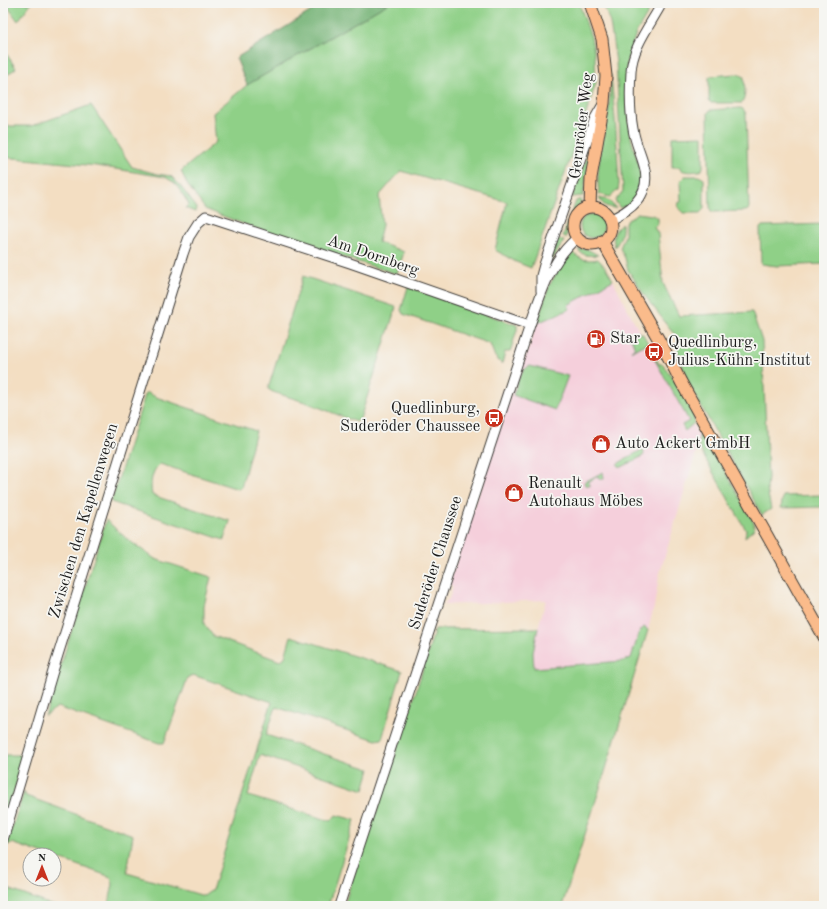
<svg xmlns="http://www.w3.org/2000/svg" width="827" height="909" font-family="'Old Standard TT',serif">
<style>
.built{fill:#f5cfdb}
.green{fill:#8fd087;stroke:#567652}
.forest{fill:#73b274;stroke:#486748}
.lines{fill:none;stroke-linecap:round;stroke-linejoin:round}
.minor-casing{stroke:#3c3935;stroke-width:11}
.major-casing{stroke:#3c3935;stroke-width:13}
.minor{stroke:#fff;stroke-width:9}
.major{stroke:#fabb8b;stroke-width:11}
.labels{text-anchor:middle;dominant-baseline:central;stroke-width:3.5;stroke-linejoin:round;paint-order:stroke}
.street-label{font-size:16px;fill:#1c1c1c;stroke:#f6f6f2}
.poi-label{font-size:16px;fill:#1c1c1c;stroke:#f6f6f2;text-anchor:start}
</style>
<rect width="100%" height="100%" fill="#f6f6f2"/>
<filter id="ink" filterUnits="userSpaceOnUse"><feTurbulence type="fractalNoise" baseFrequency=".025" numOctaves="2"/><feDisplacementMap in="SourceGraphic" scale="8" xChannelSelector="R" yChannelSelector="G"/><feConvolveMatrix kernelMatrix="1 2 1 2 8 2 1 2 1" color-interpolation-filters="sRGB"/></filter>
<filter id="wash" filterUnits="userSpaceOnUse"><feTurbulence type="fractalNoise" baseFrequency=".012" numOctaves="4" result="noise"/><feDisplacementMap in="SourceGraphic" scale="16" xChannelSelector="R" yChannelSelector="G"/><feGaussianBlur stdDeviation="0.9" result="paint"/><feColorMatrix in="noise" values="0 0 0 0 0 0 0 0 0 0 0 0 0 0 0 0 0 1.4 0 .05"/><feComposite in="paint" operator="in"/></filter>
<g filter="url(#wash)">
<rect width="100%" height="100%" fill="#f3dec2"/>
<path class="built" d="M 613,280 L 640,333 L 643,334 L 693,425 L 699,436 L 699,443 L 659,576 L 654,607 L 648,630 L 644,628 L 640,630 L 631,658 L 623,661 L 534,668 L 533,653 L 538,628 L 546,600 L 442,605 L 449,599 L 453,587 L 449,583 L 510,396 L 522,367 L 537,323 L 569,309 L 567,305 Z"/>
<path class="green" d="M 5,3 L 31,3 L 18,21 Z
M 389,3 L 579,3 L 591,37 L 595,56 L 596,83 L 586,114 L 531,268 L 516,262 L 495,250 L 507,202 L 401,171 L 379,196 L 382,225 L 378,242 L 404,252 L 397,274 L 287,240 L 220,215 L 205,209 L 187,184 L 181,171 L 216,142 L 213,113 L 247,85 Z
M 603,3 L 654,3 L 636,33 L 627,61 L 627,99 L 631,138 L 639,166 L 641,183 L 636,195 L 631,203 L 620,208 L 615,201 L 623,191 L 616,62 L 610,23 Z
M 3,49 L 16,68 L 3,78 Z
M 736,74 L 741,75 L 744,77 C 744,85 747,95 742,103 L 711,103 L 709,101 L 709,77 L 711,76 Z
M 611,75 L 616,130 L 619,184 L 618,190 L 610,197 L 599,194 C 595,169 603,144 607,119 C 610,105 610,90 611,75 Z
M 91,105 L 132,167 L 157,174 L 171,176 L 178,183 L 197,208 L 195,212 L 185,208 L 189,204 L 175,183 L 165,177 L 97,166 L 3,157 L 3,126 L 31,126 Z
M 741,108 L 744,110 L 746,114 L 749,209 L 746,211 L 713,212 L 711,211 L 710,207 L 708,113 L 710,110 Z
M 594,136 L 583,196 L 572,197 Z
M 703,136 L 703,167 L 702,170 C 696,172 685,173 680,169 L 680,167 L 672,167 L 672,137 Z
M 685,176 L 699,176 L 704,179 L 704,209 L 700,213 L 683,213 L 679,209 L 678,203 L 681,202 L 680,181 Z
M 599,198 L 608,200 L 616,208 C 608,208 603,206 599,198 Z
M 578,200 L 582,200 L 578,207 L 571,217 L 566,238 L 563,236 L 576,201 Z
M 637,213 L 652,215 L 658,218 L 658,224 L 654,227 L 658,234 L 663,283 L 679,316 L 752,312 L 762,341 L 768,477 L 767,489 L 771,509 L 762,515 L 687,381 L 677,348 L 679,340 L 645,296 L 628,270 L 625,258 L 620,248 L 625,235 L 625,222 Z
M580 226a12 12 0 1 1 24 0a12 12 0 1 1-24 0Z
M 622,224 C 623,233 620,240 615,247 C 612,237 613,231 622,224 Z
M 824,224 L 824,264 L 777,266 L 761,264 L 760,228 L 762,226 Z
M 557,238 L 564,241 L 547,268 Z
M 582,249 L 587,249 L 598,255 C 591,256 583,256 578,250 Z
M 573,253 C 581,260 587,261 598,259 L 606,268 L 613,280 L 568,305 L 570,309 L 537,323 L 549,286 L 563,262 Z
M 303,276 L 396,307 L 360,419 L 356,422 L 308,403 L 273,392 L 268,389 Z
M 408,287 L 517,325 L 517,330 L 510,352 L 505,352 L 502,364 L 495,357 L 490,344 L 403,314 L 401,310 Z
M 637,332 L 643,334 L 659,364 L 663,364 C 671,377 697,408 694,423 L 685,431 L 682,425 L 689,421 L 646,344 L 632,351 L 631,350 L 635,348 L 631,338 L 633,335 Z
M 530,366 L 568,376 L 555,410 L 513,395 C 517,385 519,370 530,366 Z
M 146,392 L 156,397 L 256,431 L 241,488 L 238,489 L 160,464 C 151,471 150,484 152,495 L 230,521 L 224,540 L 111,502 Z
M 700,435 L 708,440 L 754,523 L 754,529 L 745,537 L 746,530 L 698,446 L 699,436 Z
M 643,449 L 644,454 L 643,456 L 622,467 L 620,467 L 617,464 Z
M 603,472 L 604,478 L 600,480 L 598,476 L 588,482 L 590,486 L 585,485 L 584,482 Z
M 824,495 L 824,507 L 781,508 L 783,496 Z
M 106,520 L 127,539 L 155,559 L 211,577 L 204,606 L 204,624 L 213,636 L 280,661 L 285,657 L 291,636 L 402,671 L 382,739 L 376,740 L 276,707 L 266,735 L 370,769 L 364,790 L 260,755 L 248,796 L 331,821 L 336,815 L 355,820 L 328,906 L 108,906 L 113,885 L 111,877 L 54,857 L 54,855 L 47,855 L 12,843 L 6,846 L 24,792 L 26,796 L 133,835 L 127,873 L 204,896 L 212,890 L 272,702 L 193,675 L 188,677 L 164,743 L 159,743 L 57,707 L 45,716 Z
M 644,627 L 648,630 L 605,772 L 562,906 L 344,906 L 354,873 L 377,811 L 383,790 L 413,701 L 435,629 L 538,628 L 533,653 L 534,668 L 623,661 L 631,658 L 640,630 Z
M 3,755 L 21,755 L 24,759 L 3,828 Z
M 3,887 L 54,906 L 56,906 L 3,906 Z"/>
<path class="forest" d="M 324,3 L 389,3 L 247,85 L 236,58 Z"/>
</g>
<g filter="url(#ink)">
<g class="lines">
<defs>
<path id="minor" d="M 609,220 C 630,211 650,196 645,170 C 642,156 635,143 633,129 C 630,113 630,88 631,72 C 632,47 651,24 662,3
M 541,291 L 541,276 L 544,265 L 595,118 L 602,106
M 3,840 L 53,671 L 183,254 L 189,237 L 198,223 L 206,216 L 350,263 L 514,320 L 530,325
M 339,906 L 530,325 C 541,294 551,259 577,238"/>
<path id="major" d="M 590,3 L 602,39 L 606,76 L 604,103 L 591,178 L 590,207
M573 226a19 19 0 1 1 38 0a19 19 0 1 1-38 0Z
M 602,241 L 663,347 L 681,382 L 824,637"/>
</defs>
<use href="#minor" class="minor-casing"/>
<use href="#major" class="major-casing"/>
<use href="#minor" class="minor"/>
<use href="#major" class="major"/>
</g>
</g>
<defs>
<symbol id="fuel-disc" viewBox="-11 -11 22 22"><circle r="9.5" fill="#c8321e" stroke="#f6f6f2"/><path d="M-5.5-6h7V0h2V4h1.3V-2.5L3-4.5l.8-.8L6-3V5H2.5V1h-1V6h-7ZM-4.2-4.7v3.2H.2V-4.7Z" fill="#fff"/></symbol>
<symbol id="bus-disc" viewBox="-11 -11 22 22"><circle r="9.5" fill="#c8321e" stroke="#f6f6f2"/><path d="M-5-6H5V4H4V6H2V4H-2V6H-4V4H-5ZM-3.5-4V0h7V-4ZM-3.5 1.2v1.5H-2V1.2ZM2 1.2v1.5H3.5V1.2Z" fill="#fff"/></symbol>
<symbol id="shop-disc" viewBox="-11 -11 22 22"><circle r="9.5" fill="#c8321e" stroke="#f6f6f2"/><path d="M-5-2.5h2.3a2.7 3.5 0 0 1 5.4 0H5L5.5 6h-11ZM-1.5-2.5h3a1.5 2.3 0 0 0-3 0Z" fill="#fff"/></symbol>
</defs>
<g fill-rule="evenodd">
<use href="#fuel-disc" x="585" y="328" width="22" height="22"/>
<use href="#bus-disc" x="643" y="341" width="22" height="22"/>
<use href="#bus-disc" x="483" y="407" width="22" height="22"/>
<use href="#shop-disc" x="590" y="433" width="22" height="22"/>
<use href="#shop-disc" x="503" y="482" width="22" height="22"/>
</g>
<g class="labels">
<g class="street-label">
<text transform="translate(582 126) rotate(-83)">Gernröder Weg</text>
<text transform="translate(373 256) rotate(19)">Am Dornberg</text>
<text transform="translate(84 521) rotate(-73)">Zwischen den Kapellenwegen</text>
<text transform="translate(436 563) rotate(-72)">Suderöder Chaussee</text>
</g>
<g class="poi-label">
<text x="610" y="339">Star</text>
<text x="668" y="343">Quedlinburg,<tspan x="668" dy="18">Julius-Kühn-Institut</tspan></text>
<text x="480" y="409" text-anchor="end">Quedlinburg,<tspan x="480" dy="18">Suderöder Chaussee</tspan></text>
<text x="615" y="444">Auto Ackert GmbH</text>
<text x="528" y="484">Renault<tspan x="528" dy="18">Autohaus Möbes</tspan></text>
</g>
</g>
<rect width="827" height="909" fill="none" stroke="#f6f6f2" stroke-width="16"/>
<g transform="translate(42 867)"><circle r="19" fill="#f6f6f2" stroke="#9f9f9c"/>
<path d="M0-3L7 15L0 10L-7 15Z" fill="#c8321e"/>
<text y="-6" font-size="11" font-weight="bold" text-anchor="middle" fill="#1c1c1c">N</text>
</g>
</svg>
